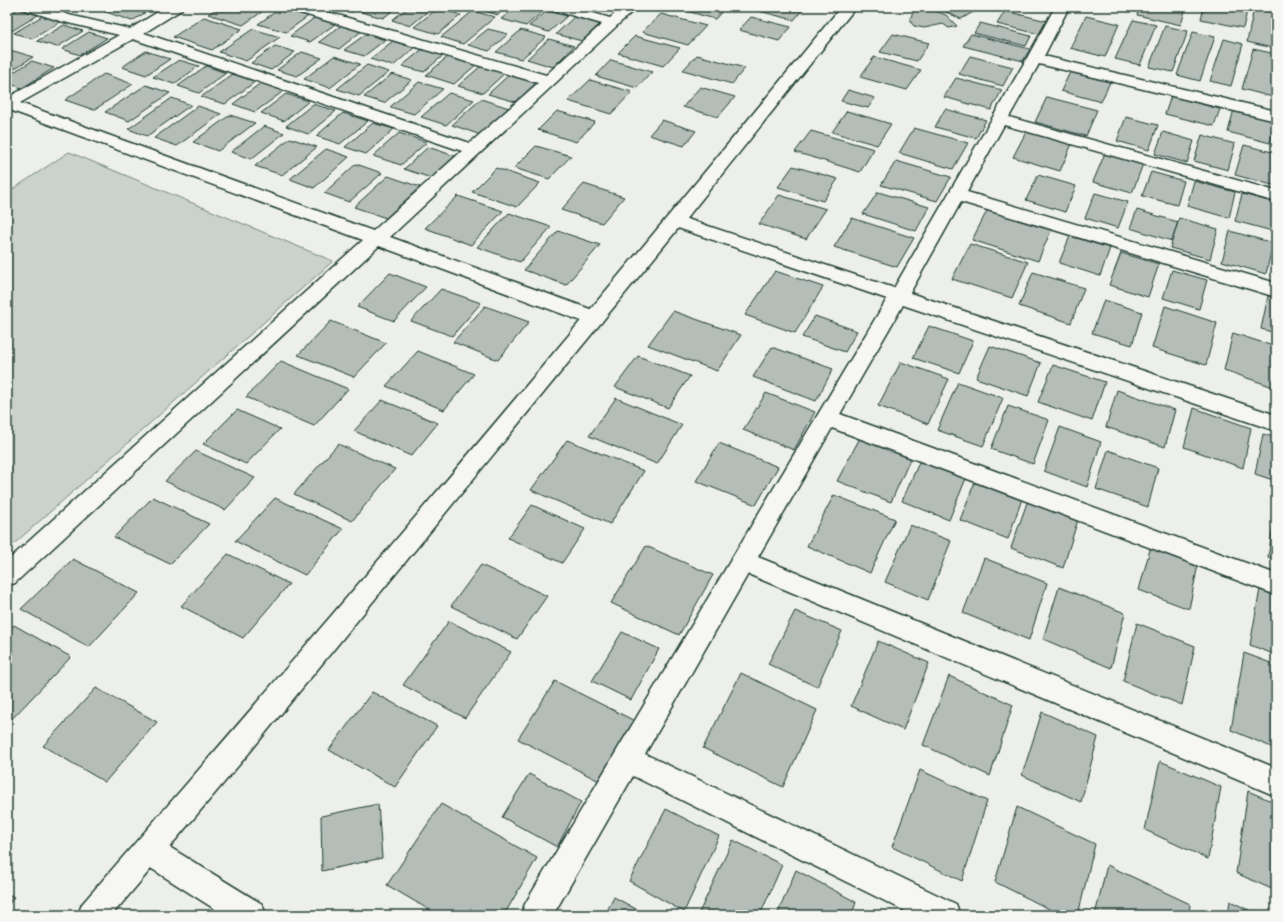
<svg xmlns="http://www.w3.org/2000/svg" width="1283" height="922" font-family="'Shantell Sans',sans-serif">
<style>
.green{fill:#cbd2cc;stroke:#758880}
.building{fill:#b4bdb8;stroke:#1f3d34}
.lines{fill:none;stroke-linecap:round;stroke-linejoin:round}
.street-casing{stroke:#1f3d34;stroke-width:3}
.secondary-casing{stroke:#1f3d34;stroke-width:3}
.street{fill:#f6f6f2;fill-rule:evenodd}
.secondary{fill:#f6f6f2;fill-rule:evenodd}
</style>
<rect width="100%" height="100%" fill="#edefea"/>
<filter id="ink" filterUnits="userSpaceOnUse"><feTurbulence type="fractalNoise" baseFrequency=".025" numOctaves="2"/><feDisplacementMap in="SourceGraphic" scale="8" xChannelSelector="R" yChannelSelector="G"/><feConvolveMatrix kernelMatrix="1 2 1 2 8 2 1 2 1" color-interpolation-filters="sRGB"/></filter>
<g filter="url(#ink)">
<path class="green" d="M 69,152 L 333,261 L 7,550 L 7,193 Z"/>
<path class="building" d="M 110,7 L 154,7 L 132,21 L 103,11 Z
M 219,7 L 259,7 L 266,9 L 243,25 L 208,14 Z
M 282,7 L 310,15 L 286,32 L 258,24 Z
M 335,7 L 359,7 L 352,12 Z
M 368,7 L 398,7 L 383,18 L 361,12 Z
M 409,7 L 433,7 L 410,26 L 392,20 Z
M 481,7 L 507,7 L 498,15 L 478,9 Z
M 516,7 L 548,7 L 526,26 L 501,19 Z
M 672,7 L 726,7 L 715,19 Z
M 763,7 L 805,7 L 794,20 L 759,11 Z
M 918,7 L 927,7 L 946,15 L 957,26 L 949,28 L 943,24 L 924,28 L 914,26 L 910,21 L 912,14 Z
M 935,7 L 982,7 L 961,19 Z
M 1140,7 L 1186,7 L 1181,25 L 1137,15 Z
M 1204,7 L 1248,7 L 1243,28 L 1201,19 Z
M 438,8 L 461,15 L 438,34 L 414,27 Z
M 1254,8 L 1276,13 L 1276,49 L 1247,42 Z
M 18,9 L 38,15 L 10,32 L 7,31 L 7,15 Z
M 473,11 L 495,17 L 463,44 L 441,37 Z
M 547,11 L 567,16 L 549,32 L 529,26 Z
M 1005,11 L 1047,21 L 1039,34 L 997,24 Z
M 661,14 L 706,26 L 688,45 L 642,32 Z
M 44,15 L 62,21 L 32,39 L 14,33 Z
M 317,16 L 338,22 L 310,42 L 290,36 Z
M 575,16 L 601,23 L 582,41 L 556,34 Z
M 1086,16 L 1119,24 L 1105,57 L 1070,48 Z
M 204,17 L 242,29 L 212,50 L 173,37 Z
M 751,17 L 791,27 L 779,41 L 739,30 Z
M 1133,20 L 1156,25 L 1140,65 L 1115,59 Z
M 980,23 L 1031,36 L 1026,46 L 974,33 Z
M 343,24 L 363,30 L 339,49 L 319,42 Z
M 64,25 L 83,31 L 57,47 L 37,41 Z
M 1165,26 L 1188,31 L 1173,72 L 1149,67 Z
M 253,29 L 280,37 L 246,61 L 219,52 Z
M 488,29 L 508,34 L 489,51 L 468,45 Z
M 521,30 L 546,37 L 521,59 L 496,52 Z
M 89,32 L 107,38 L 80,55 L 62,49 Z
M 1193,32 L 1215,37 L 1200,81 L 1177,75 Z
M 366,34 L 385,40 L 364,56 L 344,50 Z
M 893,34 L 929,43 L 917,61 L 880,52 Z
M 971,34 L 1030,49 L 1023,61 L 963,46 Z
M 635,36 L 680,48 L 663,66 L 618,53 Z
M 549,39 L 574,46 L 553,67 L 527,59 Z
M 1224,39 L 1243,44 L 1231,86 L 1210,81 Z
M 393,41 L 414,48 L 393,66 L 370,59 Z
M 275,46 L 295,52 L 271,70 L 251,63 Z
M 425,47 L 446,53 L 424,72 L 402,66 Z
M 1253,49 L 1276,54 L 1276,98 L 1242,89 Z
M 14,51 L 33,57 L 7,73 L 7,55 Z
M 146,51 L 170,59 L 146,75 L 122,67 Z
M 302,52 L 322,58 L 297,76 L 277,70 Z
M 450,55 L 478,63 L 454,84 L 426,75 Z
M 697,55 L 745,68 L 732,84 L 683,70 Z
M 334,56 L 360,64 L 330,88 L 304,79 Z
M 970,56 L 1013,67 L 1003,86 L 959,74 Z
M 874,57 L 921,70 L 907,90 L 860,77 Z
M 179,60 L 199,66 L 174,84 L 153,77 Z
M 611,60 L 652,72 L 637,88 L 596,76 Z
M 32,61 L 54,68 L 22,88 L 7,83 L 7,76 Z
M 367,65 L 389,72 L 359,96 L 337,89 Z
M 482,65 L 506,72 L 483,93 L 458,86 Z
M 206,66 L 226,73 L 199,93 L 178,86 Z
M 1070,72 L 1110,82 L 1101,102 L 1061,91 Z
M 511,73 L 538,81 L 516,102 L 488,94 Z
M 104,74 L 133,84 L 94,110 L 65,100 Z
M 233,74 L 256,81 L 225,104 L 201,97 Z
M 392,74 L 412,80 L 384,103 L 364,97 Z
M 956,78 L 1002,90 L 991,110 L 944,97 Z
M 590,80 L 632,92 L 611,114 L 568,101 Z
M 262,82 L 285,90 L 255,112 L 233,104 Z
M 419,82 L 443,89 L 414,114 L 390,107 Z
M 146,85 L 170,93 L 129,121 L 105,112 Z
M 700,87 L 735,97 L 718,117 L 683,107 Z
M 848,90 L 875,98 L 868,108 L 841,101 Z
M 449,93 L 474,100 L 446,125 L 421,117 Z
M 286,94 L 309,101 L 284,121 L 261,113 Z
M 1171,96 L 1220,109 L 1214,126 L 1165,114 Z
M 1047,97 L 1097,110 L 1086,136 L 1035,122 Z
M 172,98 L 191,105 L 147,136 L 128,129 Z
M 481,99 L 509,108 L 481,135 L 452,125 Z
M 313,104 L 336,111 L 308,134 L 286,126 Z
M 198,106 L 221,114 L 177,146 L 154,138 Z
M 945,109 L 986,120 L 976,138 L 935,127 Z
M 1234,109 L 1276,120 L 1270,143 L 1228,132 Z
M 557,111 L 595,122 L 576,142 L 538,130 Z
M 847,111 L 891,124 L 877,145 L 832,132 Z
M 343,113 L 368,121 L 340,144 L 316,136 Z
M 230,115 L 255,123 L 218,151 L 193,142 Z
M 1126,117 L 1158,125 L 1149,150 L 1117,141 Z
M 662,120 L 696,131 L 684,146 L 649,135 Z
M 373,123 L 394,129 L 366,154 L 345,147 Z
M 264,126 L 284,133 L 251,159 L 231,152 Z
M 914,128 L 968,143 L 953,169 L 899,153 Z
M 811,131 L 874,149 L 860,172 L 795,152 Z
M 1026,132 L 1072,144 L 1060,171 L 1013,157 Z
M 1163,132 L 1194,141 L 1187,163 L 1155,154 Z
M 399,133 L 427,142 L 401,165 L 373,156 Z
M 1202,135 L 1235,144 L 1228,170 L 1194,161 Z
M 290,138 L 317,147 L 282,175 L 255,166 Z
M 1244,145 L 1276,153 L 1276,186 L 1235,175 Z
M 536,146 L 571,156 L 549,179 L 514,168 Z
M 428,147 L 455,156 L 431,178 L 404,169 Z
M 326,149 L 349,157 L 314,188 L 290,179 Z
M 1105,153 L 1143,164 L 1132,193 L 1093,182 Z
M 896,161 L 951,177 L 937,201 L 881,185 Z
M 356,164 L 382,173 L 349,202 L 324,193 Z
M 793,166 L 838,179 L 823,201 L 778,187 Z
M 496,168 L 540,183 L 517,207 L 472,192 Z
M 1151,172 L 1184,181 L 1177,205 L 1142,196 Z
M 1038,175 L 1076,186 L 1065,212 L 1026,200 Z
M 388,176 L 420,187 L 386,218 L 354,207 Z
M 1194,181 L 1235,192 L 1229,218 L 1187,206 Z
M 584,184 L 624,197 L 602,223 L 561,210 Z
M 878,192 L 929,207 L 916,231 L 863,214 Z
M 1095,193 L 1128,202 L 1118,228 L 1085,218 Z
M 1242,194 L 1276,203 L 1276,232 L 1235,221 Z
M 779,195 L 826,209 L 806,239 L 759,224 Z
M 458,196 L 503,211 L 471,245 L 425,228 Z
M 988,209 L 1052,228 L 1038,261 L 972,240 Z
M 1137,210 L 1178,222 L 1172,241 L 1130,228 Z
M 509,213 L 551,227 L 520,262 L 477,247 Z
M 852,218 L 914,238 L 897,267 L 834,247 Z
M 1179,218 L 1218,229 L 1210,259 L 1170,248 Z
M 558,231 L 600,245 L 566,285 L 524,270 Z
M 1230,231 L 1273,243 L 1266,274 L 1222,261 Z
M 1070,236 L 1110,248 L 1100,276 L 1059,263 Z
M 970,244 L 1028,262 L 1012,298 L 952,279 Z
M 1121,253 L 1159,264 L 1148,297 L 1109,285 Z
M 1172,270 L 1207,280 L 1199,309 L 1163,298 Z
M 775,271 L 823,287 L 795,333 L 745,315 Z
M 1033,272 L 1084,288 L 1071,323 L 1019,306 Z
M 390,273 L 426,287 L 394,321 L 357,307 Z
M 441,289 L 481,303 L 452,336 L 411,321 Z
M 1268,296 L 1276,298 L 1276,333 L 1261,329 Z
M 1104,300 L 1142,312 L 1132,345 L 1092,333 Z
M 485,306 L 529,322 L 498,360 L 453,342 Z
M 1165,306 L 1217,323 L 1206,365 L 1152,348 Z
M 673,311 L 741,335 L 717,371 L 648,345 Z
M 815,316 L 857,331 L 845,352 L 802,337 Z
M 331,321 L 386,343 L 354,377 L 298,355 Z
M 929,326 L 973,341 L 959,373 L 913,358 Z
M 1233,333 L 1276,347 L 1276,388 L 1224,370 Z
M 990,346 L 1041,363 L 1028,396 L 976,378 Z
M 772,347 L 833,369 L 816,401 L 753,377 Z
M 418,351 L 474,374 L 444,410 L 386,386 Z
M 638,356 L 690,376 L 668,408 L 615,387 Z
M 281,361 L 348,389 L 314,426 L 246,397 Z
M 901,362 L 949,379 L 928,424 L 878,406 Z
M 1053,365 L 1105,382 L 1092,421 L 1038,402 Z
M 958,382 L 1003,398 L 983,446 L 937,430 Z
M 1117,390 L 1175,410 L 1165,447 L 1106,427 Z
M 766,393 L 815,412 L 794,450 L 743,430 Z
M 616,398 L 682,425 L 657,464 L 589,436 Z
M 382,400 L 438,423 L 411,456 L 354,431 Z
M 1008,406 L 1049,420 L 1033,464 L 991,449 Z
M 1194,408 L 1251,428 L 1243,468 L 1184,447 Z
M 237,410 L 280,429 L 246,464 L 203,444 Z
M 1060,427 L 1101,442 L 1087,487 L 1044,471 Z
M 1263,434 L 1276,438 L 1276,481 L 1255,474 Z
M 861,436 L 912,455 L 891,502 L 837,481 Z
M 567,440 L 644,471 L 610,524 L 531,490 Z
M 719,443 L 778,467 L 756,505 L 696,481 Z
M 338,444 L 395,469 L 352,521 L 294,494 Z
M 1108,450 L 1158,468 L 1148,507 L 1096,489 Z
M 196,451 L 255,478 L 225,510 L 165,481 Z
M 921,458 L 967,476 L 949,520 L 902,501 Z
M 976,479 L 1023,496 L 1008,539 L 960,520 Z
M 834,495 L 895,519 L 870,573 L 807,546 Z
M 153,497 L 209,524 L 170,564 L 114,537 Z
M 1029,497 L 1079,516 L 1063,568 L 1011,548 Z
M 275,498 L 343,529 L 305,575 L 235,541 Z
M 532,505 L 585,529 L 562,563 L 508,538 Z
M 1276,507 L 1276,560 L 1268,557 Z
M 910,525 L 951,541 L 928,600 L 885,582 Z
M 1152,542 L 1199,560 L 1189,609 L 1139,590 Z
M 646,546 L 713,575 L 679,635 L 611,603 Z
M 228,554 L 289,584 L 243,638 L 181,606 Z
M 984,558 L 1047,583 L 1029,640 L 963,613 Z
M 73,559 L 139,593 L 89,647 L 21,609 Z
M 481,565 L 547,596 L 517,639 L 451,606 Z
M 1059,587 L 1125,613 L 1111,668 L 1043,639 Z
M 1260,589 L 1276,595 L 1276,655 L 1250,645 Z
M 795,611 L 842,631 L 817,687 L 768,664 Z
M 449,621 L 511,652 L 465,718 L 403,685 Z
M 1137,623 L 1195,646 L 1182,705 L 1123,681 Z
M 14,625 L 71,657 L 7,724 L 7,633 Z
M 622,632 L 659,649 L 631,700 L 592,681 Z
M 878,641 L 929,663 L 903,730 L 851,706 Z
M 1244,653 L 1276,665 L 1276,749 L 1231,730 Z
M 741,673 L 817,710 L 783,787 L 703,748 Z
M 949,676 L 1013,705 L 990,776 L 923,745 Z
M 555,681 L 635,721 L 601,782 L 518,739 Z
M 96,688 L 157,722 L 105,782 L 43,746 Z
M 372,692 L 437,726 L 395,787 L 329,750 Z
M 1042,712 L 1098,737 L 1081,802 L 1022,775 Z
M 1160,761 L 1221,787 L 1208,859 L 1145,830 Z
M 920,770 L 987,801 L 962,881 L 892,847 Z
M 529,774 L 581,802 L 557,847 L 502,817 Z
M 1248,791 L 1276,803 L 1276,891 L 1236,873 Z
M 378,804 L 382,858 L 322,871 L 321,816 Z
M 441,804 L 537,858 L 504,915 L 438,915 L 387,885 Z
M 1017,807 L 1095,844 L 1078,915 L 1061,915 L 995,882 Z
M 666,809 L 719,836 L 684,912 L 629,881 Z
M 733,840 L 782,865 L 760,915 L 698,915 Z
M 1107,865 L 1190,904 L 1189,915 L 1095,915 Z
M 796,870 L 856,902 L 852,915 L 777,915 Z
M 7,893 L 14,897 L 7,906 Z
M 614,897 L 647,915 L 605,915 Z
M 1230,901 L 1259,915 L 1228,915 Z"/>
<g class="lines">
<defs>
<path id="street" d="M 24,7 L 45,7 L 69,15 L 130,29 L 166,7 L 183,7 L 181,10 L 144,33 L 470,143 L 538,83 L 290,10 L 288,7 L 310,7 L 546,75 L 602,24 L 553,10 L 551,7 L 573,7 L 610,18 L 622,7 L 637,7 L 390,237 L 601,313 L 604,318 L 601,323 L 594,325 L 587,323 L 379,246 L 15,583 L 7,586 L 7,561 L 363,240 L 7,109 L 7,98 L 119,35 L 60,21 L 26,10 ZM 133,39 L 462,151 L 373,231 L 20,103 Z
M 1055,7 L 1069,7 L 1044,56 L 1276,111 L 1276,121 L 1039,64 L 1009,117 L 1276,191 L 1276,202 L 1004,125 L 967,192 L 1276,283 L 1276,297 L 961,202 L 910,293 L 1276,415 L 1276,431 L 903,305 L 840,414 L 1276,574 L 1276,595 L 832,428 L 758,557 L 1276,768 L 1276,796 L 748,574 L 645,754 L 956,904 L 960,915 L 913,915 L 633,776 L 553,915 L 521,915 L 525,904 L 887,299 L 669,225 L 666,221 L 669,217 L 675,215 L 894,288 L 1027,58 Z
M 148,836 L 158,840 L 262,904 L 266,915 L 224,915 L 138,860 L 134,850 L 138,840 Z"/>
<path id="secondary" d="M 841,7 L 856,7 L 681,225 L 249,753 L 112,915 L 78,915 L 82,904 C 340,609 593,309 841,7 Z"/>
</defs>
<use href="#street" class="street-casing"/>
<use href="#secondary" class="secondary-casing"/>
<use href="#street" class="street"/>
<use href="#secondary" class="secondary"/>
</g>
</g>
<rect width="1283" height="922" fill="none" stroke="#f6f6f2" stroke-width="24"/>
<rect x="12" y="12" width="1259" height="898" fill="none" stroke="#1f3d34" stroke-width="1.5" filter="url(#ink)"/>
</svg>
